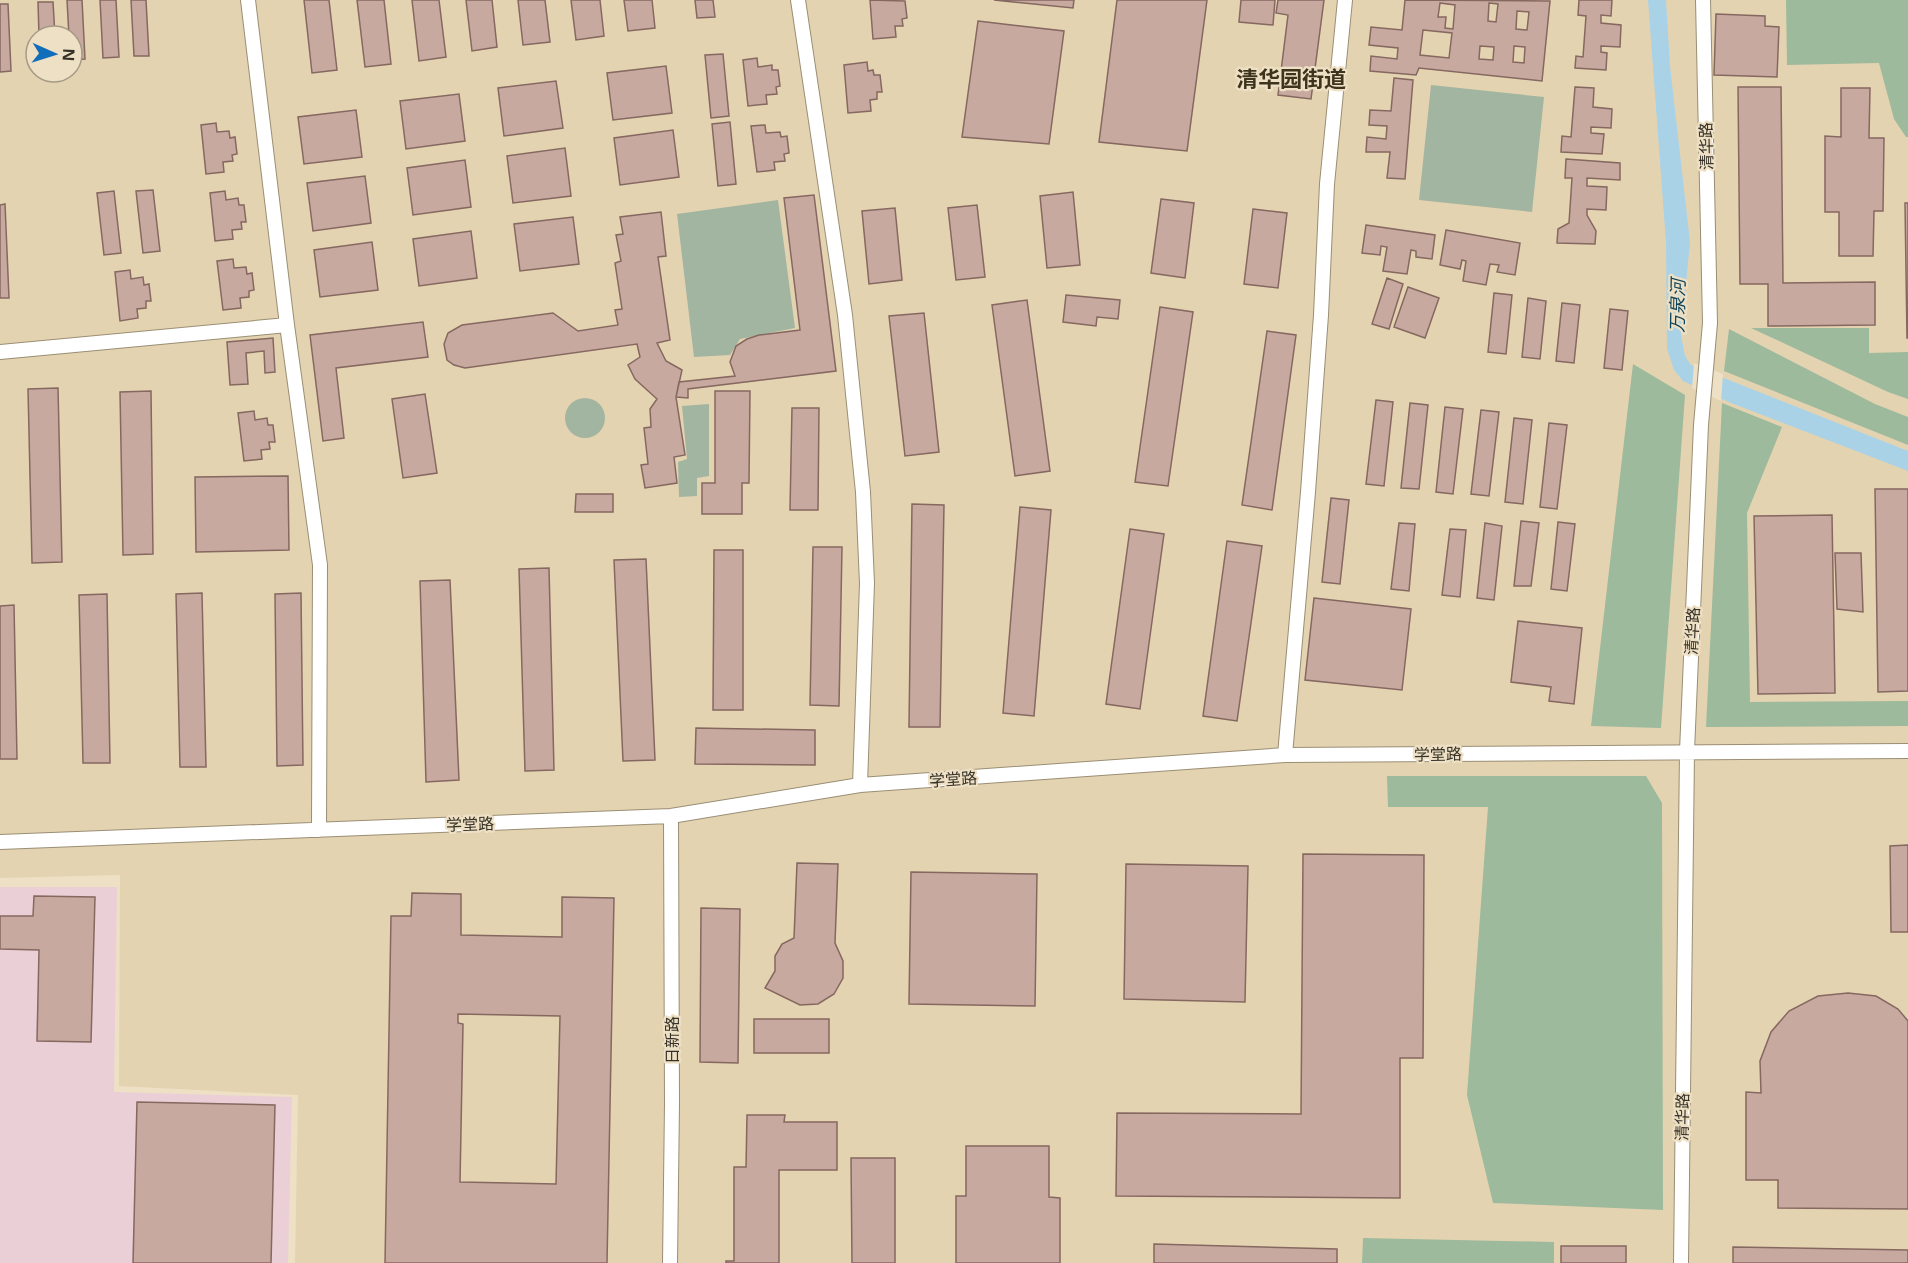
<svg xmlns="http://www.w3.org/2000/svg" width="1908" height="1263" font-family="'Open Sans','Noto Sans SC',sans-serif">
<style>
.commercial{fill:#ead0d6}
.built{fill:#e4d3b1;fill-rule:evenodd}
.green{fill:#a2b5a1}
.forest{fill:#9dba9c}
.water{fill:#a9d2e7}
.pier{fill:#eee0c5}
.building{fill:#c8a9a0;stroke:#856860;stroke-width:1.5;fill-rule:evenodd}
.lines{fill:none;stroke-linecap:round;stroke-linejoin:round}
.minor-casing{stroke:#9a8e74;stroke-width:16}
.minor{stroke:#fff;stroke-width:14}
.labels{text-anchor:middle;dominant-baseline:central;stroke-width:4.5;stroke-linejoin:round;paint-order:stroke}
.street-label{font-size:16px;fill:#373227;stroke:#eee0c5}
.water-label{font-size:18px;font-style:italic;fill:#10465c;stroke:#eee0c5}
.district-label{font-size:22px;font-weight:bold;fill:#3e341d;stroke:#eee0c5}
</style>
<rect width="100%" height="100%" fill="#eee0c5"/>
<path class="commercial" d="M 0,887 L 117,887 L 114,1092 L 292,1097 L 288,1263 L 0,1263 Z"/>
<path class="built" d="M 0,0 L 1908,0 L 1908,1263 L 295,1263 L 298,1095 L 119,1086 L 120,875 L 0,878 ZM 36,36 L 72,36 L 72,72 L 36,72 Z"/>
<path class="green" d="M 1431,85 L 1544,97 L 1532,212 L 1419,200 Z
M 778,200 L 795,328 L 740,339 L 730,355 L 694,357 L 677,214 Z
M565 418a20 20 0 1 1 40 0a20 20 0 1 1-40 0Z
M 709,404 L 709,476 L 697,478 L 697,496 L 679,497 L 678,462 L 687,459 L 682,406 Z"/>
<path class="forest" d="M 1786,0 L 1908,0 L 1908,137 L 1906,137 L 1894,119 L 1879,63 L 1787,65 Z
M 1751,328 L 1869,328 L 1869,353 L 1908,352 L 1908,399 L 1888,392 Z
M 1729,329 L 1875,404 L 1908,417 L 1908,445 L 1724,371 Z
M 1633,364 L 1685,395 L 1661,728 L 1591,726 Z
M 1722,403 L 1782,427 L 1747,513 L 1750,702 L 1908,701 L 1908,726 L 1706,727 Z
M 1387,776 L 1646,776 L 1662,803 L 1663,1210 L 1493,1203 L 1467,1095 L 1488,807 L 1388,807 Z
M 1363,1238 L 1554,1242 L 1554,1263 L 1362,1263 Z"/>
<path class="water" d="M 1648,0 L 1666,0 L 1670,66 L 1690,242 L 1681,335 L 1685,356 L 1691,365 L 1908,451 L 1908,471 L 1731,403 L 1683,381 L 1674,370 L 1667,349 L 1666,243 Z"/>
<path class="pier" d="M 1694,363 L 1723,374 L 1721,401 L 1692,388 Z"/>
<path class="building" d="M 67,0 L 82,0 L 85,59 L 72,60 L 72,36 L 69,36 Z
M 100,0 L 116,0 L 119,57 L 103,58 Z
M 131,0 L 146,0 L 149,56 L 134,56 Z
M 304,0 L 329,0 L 337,70 L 312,73 Z
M 357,0 L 384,0 L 391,64 L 365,67 Z
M 412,0 L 439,0 L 446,57 L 419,61 Z
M 466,0 L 492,0 L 497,47 L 472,51 Z
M 518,0 L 545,0 L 550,42 L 523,45 Z
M 571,0 L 600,0 L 604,36 L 576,40 Z
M 624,0 L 652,0 L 655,28 L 628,31 Z
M 695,0 L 713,0 L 715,17 L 697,18 Z
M 870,0 L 905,1 L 907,18 L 902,19 L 903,26 L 895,26 L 896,37 L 873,39 Z
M 994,0 L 1074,0 L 1073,8 Z
M 1117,0 L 1207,0 L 1187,151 L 1099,142 Z
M 1241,0 L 1275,0 L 1273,25 L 1239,22 Z
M 1278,0 L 1324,0 L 1311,99 L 1278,95 L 1288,15 L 1276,13 Z
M 1405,0 L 1550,1 L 1542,81 L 1419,68 L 1416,75 L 1370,71 L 1371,56 L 1397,59 L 1398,48 L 1369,45 L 1371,27 L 1402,30 ZM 1440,3 L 1455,5 L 1453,29 L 1445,28 L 1446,17 L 1438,17 ZM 1489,3 L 1498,4 L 1496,22 L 1488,21 ZM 1517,11 L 1529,12 L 1527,30 L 1516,29 ZM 1423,30 L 1452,33 L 1449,58 L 1420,55 ZM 1480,46 L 1494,47 L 1493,60 L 1479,59 ZM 1514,46 L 1525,47 L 1524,63 L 1513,62 Z
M 1579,0 L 1612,0 L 1611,16 L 1601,15 L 1601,23 L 1621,25 L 1620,47 L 1601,46 L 1601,52 L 1607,53 L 1606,70 L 1575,68 L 1576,56 L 1583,57 L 1586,16 L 1578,15 Z
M 38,2 L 53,2 L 55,36 L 39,36 Z
M 0,4 L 8,4 L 11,71 L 0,72 Z
M 1716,14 L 1765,16 L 1765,26 L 1779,27 L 1777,77 L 1714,75 Z
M 978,21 L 1064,31 L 1049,144 L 962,137 Z
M 723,54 L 729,116 L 711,118 L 705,55 Z
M 757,58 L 758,67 L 772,65 L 772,70 L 778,70 L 780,86 L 776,87 L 777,94 L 766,95 L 767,104 L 748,106 L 743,60 Z
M 867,62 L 868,71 L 873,70 L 874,75 L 880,75 L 882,92 L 877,92 L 877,99 L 870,100 L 871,111 L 848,113 L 844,65 Z
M 666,66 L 672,113 L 613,120 L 607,73 Z
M 1394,78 L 1413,80 L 1405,179 L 1387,178 L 1390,152 L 1366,152 L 1367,137 L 1386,139 L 1387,126 L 1369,125 L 1370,110 L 1391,111 Z
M 556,81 L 563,128 L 504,136 L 498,88 Z
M 1575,87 L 1594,88 L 1593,107 L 1612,109 L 1611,128 L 1591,127 L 1591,133 L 1604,134 L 1602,154 L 1561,152 L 1562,136 L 1571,137 Z
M 1738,87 L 1781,87 L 1783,283 L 1875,282 L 1875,325 L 1768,326 L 1768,284 L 1740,284 Z
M 1841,88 L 1870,88 L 1869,138 L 1884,138 L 1883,211 L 1874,211 L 1873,256 L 1839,256 L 1839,212 L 1825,212 L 1825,136 L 1841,137 Z
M 459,94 L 465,141 L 406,149 L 400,101 Z
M 356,110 L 362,157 L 304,164 L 298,117 Z
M 730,122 L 736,184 L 718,186 L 712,124 Z
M 216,123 L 217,132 L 229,131 L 230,138 L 235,137 L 237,154 L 232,155 L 233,161 L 223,162 L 224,172 L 206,174 L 201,125 Z
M 765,125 L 766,133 L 780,132 L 781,137 L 787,136 L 789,153 L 784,154 L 785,161 L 774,162 L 775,170 L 757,172 L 751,126 Z
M 673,130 L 679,177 L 620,185 L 614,138 Z
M 565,148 L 571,196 L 513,203 L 507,156 Z
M 1566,159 L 1620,163 L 1620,180 L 1587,178 L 1587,186 L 1607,187 L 1606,210 L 1587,209 L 1587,215 L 1596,231 L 1595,244 L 1557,243 L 1558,229 L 1569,223 L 1572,178 L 1565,178 Z
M 465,160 L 471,207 L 413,215 L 407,168 Z
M 365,176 L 371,223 L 313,231 L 307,183 Z
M 153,190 L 160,251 L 143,253 L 136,191 Z
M 114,191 L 121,253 L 104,255 L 97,193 Z
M 225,191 L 226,200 L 238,198 L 239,205 L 244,205 L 246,222 L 241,222 L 242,229 L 232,230 L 233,239 L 215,241 L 210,193 Z
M 1073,192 L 1080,265 L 1047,268 L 1040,196 Z
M 814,195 L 836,371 L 688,389 L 688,398 L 676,397 L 679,382 L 735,376 L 730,362 L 736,346 L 747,339 L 759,335 L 800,330 L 784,198 Z
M 1161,199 L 1194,203 L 1185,278 L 1151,273 Z
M 1905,203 L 1908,203 L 1908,338 L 1907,338 Z
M 5,204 L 9,298 L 0,298 L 0,205 Z
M 977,205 L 985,277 L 956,280 L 948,208 Z
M 895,208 L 902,280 L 869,284 L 862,211 Z
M 1253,209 L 1287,213 L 1278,288 L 1244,284 Z
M 661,212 L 666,256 L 658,257 L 670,340 L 657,343 L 666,361 L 682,370 L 676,397 L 685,455 L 674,457 L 677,483 L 645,488 L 641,465 L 648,464 L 644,428 L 651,427 L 650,409 L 657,399 L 635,379 L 628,365 L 640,357 L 637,344 L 465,368 L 454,365 L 447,360 L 444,344 L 448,333 L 462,325 L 553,313 L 578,331 L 618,325 L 615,310 L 622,309 L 615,263 L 621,261 L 616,235 L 623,234 L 620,217 Z
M 573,217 L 579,264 L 520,271 L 514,224 Z
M 1366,225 L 1435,235 L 1432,259 L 1416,257 L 1416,251 L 1411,250 L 1407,274 L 1383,271 L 1387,247 L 1381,246 L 1380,255 L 1362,253 Z
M 1446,230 L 1520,243 L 1515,275 L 1497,272 L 1499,265 L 1490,264 L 1486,285 L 1463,281 L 1466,261 L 1462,260 L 1460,269 L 1440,265 Z
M 471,231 L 477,278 L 419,286 L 413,239 Z
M 372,242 L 378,290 L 320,297 L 314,250 Z
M 233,259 L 234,268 L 246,267 L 247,274 L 252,273 L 254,290 L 249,291 L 249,297 L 240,298 L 241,308 L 223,310 L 217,261 Z
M 130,270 L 131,279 L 143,277 L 144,285 L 149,284 L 151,301 L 146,301 L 146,308 L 137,309 L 138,318 L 120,321 L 115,272 Z
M 1387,278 L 1403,284 L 1389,329 L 1372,324 Z
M 1408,287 L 1439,298 L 1425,338 L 1394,327 Z
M 1494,293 L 1512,295 L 1506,354 L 1488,352 Z
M 1066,295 L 1120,300 L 1118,319 L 1097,317 L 1096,326 L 1063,322 Z
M 1528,298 L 1546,301 L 1540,359 L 1522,357 Z
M 1027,300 L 1050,471 L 1015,476 L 992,305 Z
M 1562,303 L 1580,305 L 1574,363 L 1556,361 Z
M 1160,307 L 1193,312 L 1168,486 L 1135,482 Z
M 1610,309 L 1628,311 L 1622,370 L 1604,368 Z
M 924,313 L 939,452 L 905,456 L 889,316 Z
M 423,322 L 428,357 L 336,368 L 344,438 L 323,441 L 310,335 Z
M 1267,331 L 1296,335 L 1272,510 L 1242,505 Z
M 273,338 L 275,372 L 265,373 L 264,351 L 246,353 L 248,384 L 230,385 L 227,342 Z
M 58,388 L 62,562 L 32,563 L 28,389 Z
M 151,391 L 153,554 L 123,555 L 120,392 Z
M 715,391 L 750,391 L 749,483 L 742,483 L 742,514 L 702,514 L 702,483 L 715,483 Z
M 425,394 L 437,473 L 403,478 L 392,399 Z
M 1376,400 L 1393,402 L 1384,486 L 1366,484 Z
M 1410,403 L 1428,405 L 1419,489 L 1401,488 Z
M 1445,407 L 1463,409 L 1453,494 L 1436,492 Z
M 792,408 L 819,408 L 818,510 L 790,510 Z
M 1481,410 L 1499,412 L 1489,496 L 1471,494 Z
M 254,411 L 255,420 L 267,418 L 268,425 L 273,425 L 275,442 L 269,442 L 270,449 L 261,450 L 262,459 L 244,461 L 238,413 Z
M 1514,418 L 1532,420 L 1523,504 L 1505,502 Z
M 1549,423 L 1567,425 L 1557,509 L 1540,507 Z
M 288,476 L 289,550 L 196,552 L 195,477 Z
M 1875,489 L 1908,489 L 1908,691 L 1878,692 Z
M 576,494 L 613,494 L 613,512 L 575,512 Z
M 1331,498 L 1349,500 L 1340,584 L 1322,582 Z
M 912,504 L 944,505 L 940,727 L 909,727 Z
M 1020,507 L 1051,510 L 1034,716 L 1003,713 Z
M 1832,515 L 1835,693 L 1758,694 L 1754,516 Z
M 1521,521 L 1539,523 L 1531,586 L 1514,586 Z
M 1558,522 L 1575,524 L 1567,591 L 1551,589 Z
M 1399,523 L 1415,524 L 1409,591 L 1391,589 Z
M 1485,523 L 1502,526 L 1494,600 L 1477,598 Z
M 1130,529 L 1164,534 L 1140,709 L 1106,704 Z
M 1450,529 L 1466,530 L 1460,597 L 1442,595 Z
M 1227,541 L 1262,546 L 1237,721 L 1203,716 Z
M 813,547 L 842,547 L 839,706 L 810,705 Z
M 714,550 L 743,550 L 743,710 L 713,710 Z
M 1835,553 L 1861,553 L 1863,612 L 1837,609 Z
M 646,559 L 655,760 L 623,761 L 614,560 Z
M 549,568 L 554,770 L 525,771 L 519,569 Z
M 450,580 L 459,780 L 426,782 L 420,581 Z
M 202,593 L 206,767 L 180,767 L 176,594 Z
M 301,593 L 303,765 L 277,766 L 275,594 Z
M 107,594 L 110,763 L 83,763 L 79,595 Z
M 1314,598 L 1411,609 L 1402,690 L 1305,680 Z
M 14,605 L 17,759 L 0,759 L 0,606 Z
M 1518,621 L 1582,628 L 1574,704 L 1549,701 L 1551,687 L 1511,682 Z
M 696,728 L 815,730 L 815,765 L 695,764 Z
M 1908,845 L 1908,932 L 1891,932 L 1890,846 Z
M 1303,854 L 1424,855 L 1423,1058 L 1400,1058 L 1400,1198 L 1116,1196 L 1117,1113 L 1301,1114 Z
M 797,863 L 838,864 L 835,943 L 843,961 L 843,978 L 834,994 L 818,1004 L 800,1005 L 765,988 L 775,971 L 775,956 L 782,944 L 794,938 Z
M 1126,864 L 1248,866 L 1245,1002 L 1124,999 Z
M 911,872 L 1037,874 L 1035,1006 L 909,1004 Z
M 412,893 L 461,894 L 461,935 L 562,937 L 562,897 L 614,898 L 607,1263 L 385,1263 L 391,916 L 411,916 ZM 458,1014 L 560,1016 L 556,1184 L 460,1182 L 463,1024 L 458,1023 Z
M 34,896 L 95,897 L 91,1042 L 37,1041 L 39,950 L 0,949 L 0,916 L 33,916 Z
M 701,908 L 740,909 L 738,1063 L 700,1062 Z
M 1848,993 L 1876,996 L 1898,1009 L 1908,1021 L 1908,1209 L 1778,1208 L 1778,1180 L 1746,1180 L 1746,1092 L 1761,1093 L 1760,1061 L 1771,1032 L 1789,1011 L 1818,996 Z
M 754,1019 L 829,1019 L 829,1053 L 754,1053 Z
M 137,1102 L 275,1105 L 271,1263 L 133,1263 Z
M 747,1115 L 785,1115 L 784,1122 L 837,1122 L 837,1170 L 779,1170 L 779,1263 L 726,1263 L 726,1261 L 734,1261 L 734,1167 L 746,1167 Z
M 966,1146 L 1049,1146 L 1049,1197 L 1060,1198 L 1060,1263 L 956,1263 L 956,1196 L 966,1196 Z
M 851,1158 L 895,1158 L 895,1263 L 852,1263 Z
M 1154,1244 L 1337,1249 L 1337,1263 L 1154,1263 Z
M 1561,1246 L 1626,1246 L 1626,1263 L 1561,1263 Z
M 1733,1247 L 1908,1250 L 1908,1263 L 1733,1263 Z"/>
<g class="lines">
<defs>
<path id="minor" d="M 248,0 L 287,325 L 320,565 L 319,830
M 798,0 L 845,315 L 863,492 L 867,583 L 860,785
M 0,352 L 287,325
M 1285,755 L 1308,492 L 1321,315 L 1327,184 L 1345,0
M 0,842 L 671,816 L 860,785 L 1285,755 L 1908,751
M 670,1263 L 672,1103 L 671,816
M 1681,1263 L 1687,751 L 1701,425 L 1710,323 L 1703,0"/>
</defs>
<use href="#minor" class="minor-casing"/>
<use href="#minor" class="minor"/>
</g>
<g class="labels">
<g class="street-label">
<text transform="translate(1706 146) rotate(-91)">清华路</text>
<text transform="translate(1692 631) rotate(-87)">清华路</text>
<text transform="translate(1438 754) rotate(-1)">学堂路</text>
<text transform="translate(953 779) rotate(-4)">学堂路</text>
<text transform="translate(470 824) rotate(-2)">学堂路</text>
<text transform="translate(672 1040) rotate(-90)">日新路</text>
<text transform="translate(1682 1117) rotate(-89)">清华路</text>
</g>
<g class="water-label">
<text transform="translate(1677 306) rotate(-89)">万泉河</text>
</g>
<g class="district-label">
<text x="1291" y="78">清华园街道</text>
</g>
</g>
<g transform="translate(54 54) rotate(93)"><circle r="28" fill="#eee0c5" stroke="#a59a86" stroke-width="1.5"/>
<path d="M0-4.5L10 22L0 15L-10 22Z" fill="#106eba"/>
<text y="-9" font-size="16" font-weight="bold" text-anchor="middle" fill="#373227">N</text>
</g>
</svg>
